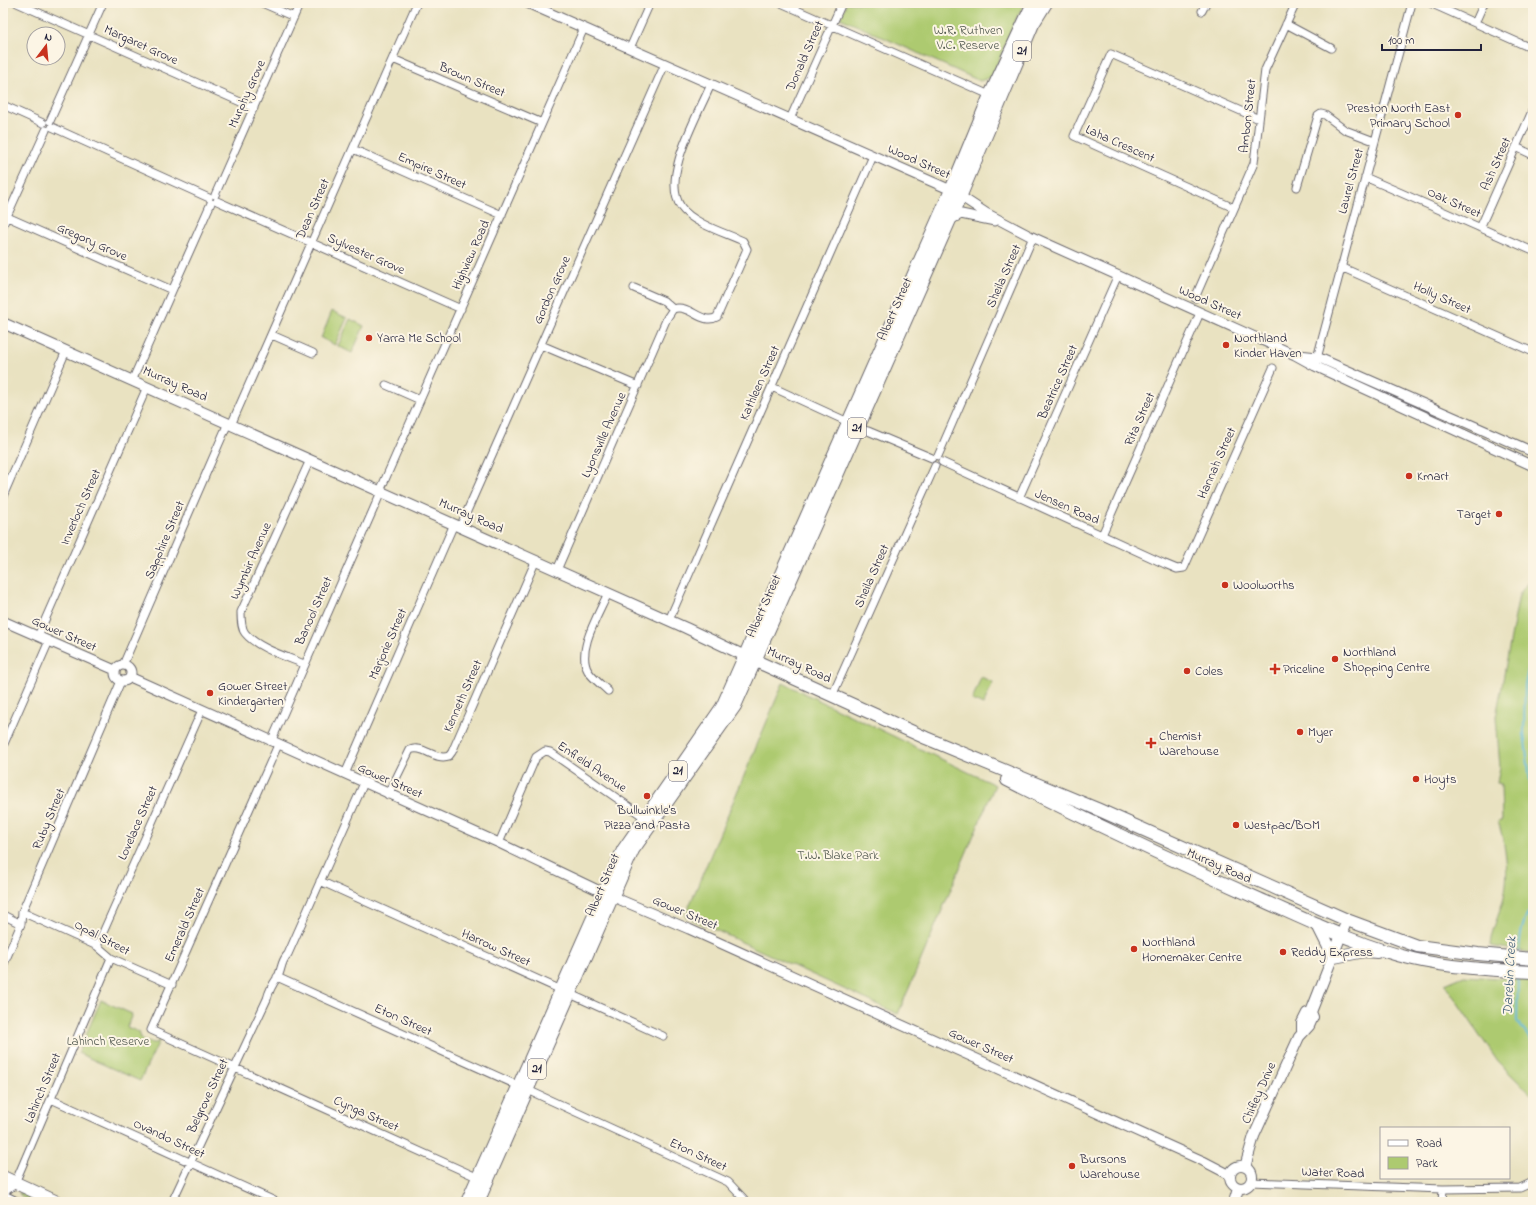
<svg xmlns="http://www.w3.org/2000/svg" width="1536" height="1205" font-family="'Indie Flower',sans-serif">
<style>
.grass{fill:url(#grass-tufts);stroke:#687656}
.park{fill:#adca70;stroke:#687656}
.lines{fill:none;stroke-linecap:round;stroke-linejoin:round}
.stream{stroke:#5eb9db;stroke-width:2}
.minor-casing{stroke:#68656a;stroke-width:9}
.tertiary-casing{stroke:#68656a;stroke-width:11}
.secondary-casing{stroke:#68656a;stroke-width:12}
.primary-casing{stroke:#68656a;stroke-width:14}
.trunk-casing{stroke:#68656a;stroke-width:14}
.minor{stroke:#fff;stroke-width:7}
.tertiary{stroke:#fff;stroke-width:9}
.secondary{stroke:#fff;stroke-width:10}
.primary{stroke:#fff;stroke-width:12}
.trunk{stroke:#fff;stroke-width:12}
.poi-dot{fill:#c8321e;stroke:#fcf5e5;stroke-width:1.5}
.labels{text-anchor:middle;dominant-baseline:central;stroke-width:4;stroke-linejoin:round;paint-order:stroke}
.shield{fill:#fcf5e5;stroke:#63616e;stroke-width:1}
.shield-label{font-size:12px;font-weight:bold;fill:#22223b}
.park-label{font-size:13px;fill:#4c544b;stroke:#fcf5e5}
.street-label{font-size:13px;fill:#22223b;stroke:#fcf5e5}
.poi-label{font-size:13px;fill:#22223b;stroke:#fcf5e5;text-anchor:start}
.water-label{font-size:14px;font-style:italic;fill:#375773;stroke:#fcf5e5}
</style>
<defs>
<pattern id="grass-tufts" width="24" height="20" patternUnits="userSpaceOnUse"><rect width="24" height="20" fill="#adca70"/><path d="M3 7l-1-3M5 7V3M7 7l1-3M15 17l-1-3M17 17v-4M19 17l1-3" fill="none" stroke="#95ad62"/></pattern>
</defs>
<rect width="100%" height="100%" fill="#fcf5e5"/>
<filter id="ink" filterUnits="userSpaceOnUse"><feTurbulence type="fractalNoise" baseFrequency=".025" numOctaves="2"/><feDisplacementMap in="SourceGraphic" scale="8" xChannelSelector="R" yChannelSelector="G"/><feConvolveMatrix kernelMatrix="1 2 1 2 8 2 1 2 1" color-interpolation-filters="sRGB"/></filter>
<filter id="wash" filterUnits="userSpaceOnUse"><feTurbulence type="fractalNoise" baseFrequency=".012" numOctaves="4" result="noise"/><feDisplacementMap in="SourceGraphic" scale="16" xChannelSelector="R" yChannelSelector="G"/><feGaussianBlur stdDeviation="0.9" result="paint"/><feColorMatrix in="noise" values="0 0 0 0 0 0 0 0 0 0 0 0 0 0 0 0 0 1.4 0 .05"/><feComposite in="paint" operator="in"/></filter>
<g filter="url(#wash)">
<rect width="100%" height="100%" fill="#e9e2c1"/>
<path class="grass" d="M 25,1192 L 46,1202 C 35,1202 25,1203 19,1193 Z"/>
<path class="park" d="M 847,3 L 1025,3 L 1016,19 L 992,77 L 980,81 L 840,18 Z
M 332,311 L 347,318 L 335,345 L 321,338 Z
M 350,319 L 364,326 L 352,353 L 338,346 Z
M 1533,580 L 1533,953 L 1490,946 C 1491,931 1499,915 1503,901 C 1510,873 1506,848 1498,821 L 1502,820 L 1501,784 L 1497,783 L 1500,767 L 1496,717 L 1519,595 L 1525,586 Z
M 981,677 L 993,682 L 983,705 L 972,700 Z
M 783,683 L 995,785 L 898,1014 L 685,916 Z
M 1464,976 L 1533,980 L 1533,1096 L 1498,1062 L 1445,984 Z
M 101,1000 L 132,1014 L 127,1027 L 139,1032 L 141,1038 L 144,1042 L 156,1043 L 160,1039 L 140,1081 L 78,1053 Z"/>
<g class="lines">
<path class="stream" d="M 1533,646 L 1525,685 L 1524,733 L 1533,804
M 1519,953 C 1520,936 1522,919 1533,907
M 1518,975 L 1517,1021 L 1533,1043"/>
</g>
</g>
<g filter="url(#ink)">
<g class="lines">
<defs>
<path id="minor" d="M 17,3 L 254,108
M 262,3 L 294,17
M 781,3 L 1001,100
M 1430,3 L 1533,49
M 1202,11 L 1206,3
M 1475,23 L 1484,3
M 1286,24 L 1331,48
M 630,48 L 650,3
M 393,59 L 542,123
M 3,105 L 43,123
M 790,119 L 842,3
M 50,121 L 103,3
M 52,127 L 209,198
M 1516,147 L 1533,155
M 353,149 L 502,215
M 1365,177 L 1533,251
M 1297,187 L 1318,116 L 1321,114 L 1325,115 L 1345,130 L 1374,141
M 215,195 L 300,3
M 217,201 L 461,309
M 1234,208 L 1074,136 L 1111,54 L 1259,119
M 3,215 L 172,290
M 3,225 L 46,130
M 1480,228 L 1533,109
M 1341,267 L 1533,352
M 634,288 L 664,301 L 673,309
M 1195,298 L 1254,163 L 1265,70 L 1296,3
M 673,309 C 689,303 702,326 717,317 L 747,249 L 743,241 C 725,233 692,223 681,207 C 660,177 699,114 711,84
M 272,335 L 313,353
M 541,345 L 638,386
M 1316,362 L 1412,3
M 132,381 L 211,203
M 386,385 L 420,400
M 772,387 L 848,422
M 231,425 L 417,3
M 857,429 L 868,431 L 932,458
M 938,456 L 1033,237
M 942,462 L 1165,564 L 1177,569 L 1184,568 L 1273,368
M 380,491 L 584,28
M 3,496 L 66,351
M 1019,498 L 1118,275
M 460,527 L 665,64
M 1102,535 L 1200,313
M 557,570 L 667,318 L 673,309
M 608,593 C 599,614 576,650 588,671 C 593,679 602,685 608,691
M 669,620 L 873,156
M 38,636 L 147,387
M 304,664 C 287,657 257,648 245,633 C 241,628 241,619 241,612 L 310,460
M 123,665 L 228,423
M 832,696 L 935,466
M 271,742 L 381,492
M 278,745 L 151,1030 L 481,1179
M 3,746 L 49,641
M 345,774 L 454,524
M 388,795 L 410,750 C 423,744 434,761 449,756 L 452,752 L 536,560
M 499,843 L 536,757 L 545,751 L 550,752 L 647,819
M 320,881 L 663,1036
M 22,912 L 97,946 L 111,958 L 172,985
M 3,915 L 21,924
M 97,946 L 202,710
M 3,966 L 21,924 L 22,912 L 121,681
M 277,977 L 519,1086
M 528,1090 L 728,1182 L 744,1199
M 51,1099 L 277,1202
M 1251,1182 L 1443,1189 L 1520,1188 L 1533,1182
M 15,1183 L 111,958
M 172,1202 L 267,999 C 269,991 272,985 277,978 C 282,971 280,962 288,954 L 364,783
M 1442,1202 L 1443,1189"/>
<path id="tertiary" d="M 527,3 L 951,190 L 986,213 L 1030,236 L 1295,355 L 1315,366 L 1533,466
M 950,220 L 961,214 L 995,221
M 1299,355 L 1317,357 L 1533,452
M 3,621 L 115,670
M115 673a8 8 0 1 1 16 0a8 8 0 1 1-16 0Z
M 130,677 L 499,843 L 604,893 L 689,929 L 1203,1161 L 1230,1175
M 3,1192 L 15,1183"/>
<path id="secondary" d="M 3,323 L 686,628 L 745,656
M 1302,1031 L 1302,1023 L 1307,1013 L 1311,1012 L 1347,920
M1230 1177a11 11 0 1 1 22 0a11 11 0 1 1-22 0Z
M 1245,1167 L 1254,1136 L 1299,1037 L 1309,1026 L 1313,1017 L 1311,1012
M 1234,1202 L 1238,1189"/>
<path id="primary" d="M 747,657 L 926,738 L 1097,809 L 1347,920 L 1417,946 L 1478,954 L 1533,959
M 1007,780 C 1090,822 1174,861 1259,899 C 1309,921 1359,946 1413,959 C 1450,968 1495,970 1533,972
M 1318,925 L 1334,957 L 1365,951 L 1377,952"/>
<path id="trunk" d="M 3,1177 L 57,1202
M 3,1197 L 13,1202
M 467,1202 L 623,850 L 722,707 L 951,190 L 990,95 L 1033,3
M 478,1202 L 633,850 L 735,706 L 961,195 L 1033,24 L 1046,3"/>
</defs>
<use href="#minor" class="minor-casing"/>
<use href="#tertiary" class="tertiary-casing"/>
<use href="#secondary" class="secondary-casing"/>
<use href="#primary" class="primary-casing"/>
<use href="#trunk" class="trunk-casing"/>
<use href="#minor" class="minor"/>
<use href="#tertiary" class="tertiary"/>
<use href="#secondary" class="secondary"/>
<use href="#primary" class="primary"/>
<use href="#trunk" class="trunk"/>
</g>
</g>
<g class="poi-dot">
<circle cx="1458" cy="115" r="4"/>
<circle cx="369" cy="338" r="4"/>
<circle cx="1226" cy="345" r="4"/>
<circle cx="1409" cy="476" r="4"/>
<circle cx="1499" cy="514" r="4"/>
<circle cx="1225" cy="585" r="4"/>
<circle cx="1335" cy="659" r="4"/>
<path d="M1273 663h4v4h4v4h-4v4h-4v-4h-4v-4h4z"/>
<circle cx="1187" cy="671" r="4"/>
<circle cx="210" cy="693" r="4"/>
<circle cx="1300" cy="732" r="4"/>
<path d="M1149 737h4v4h4v4h-4v4h-4v-4h-4v-4h4z"/>
<circle cx="1416" cy="779" r="4"/>
<circle cx="647" cy="796" r="4"/>
<circle cx="1236" cy="825" r="4"/>
<circle cx="1134" cy="949" r="4"/>
<circle cx="1283" cy="952" r="4"/>
<circle cx="1072" cy="1166" r="4"/>
</g>
<g class="labels">
<g class="shield">
<rect x="1013" y="41" width="18" height="20" rx="3"/>
<rect x="848" y="418" width="18" height="20" rx="3"/>
<rect x="669" y="761" width="18" height="20" rx="3"/>
<rect x="528" y="1059" width="18" height="20" rx="3"/>
</g>
<g class="shield-label">
<text x="1022" y="51">21</text>
<text x="857" y="428">21</text>
<text x="678" y="771">21</text>
<text x="537" y="1069">21</text>
</g>
<g class="park-label">
<text x="968" y="30">W.R. Ruthven<tspan x="968" dy="15">V.C. Reserve</tspan></text>
<text x="838" y="855">T.W. Blake Park</text>
<text x="108" y="1041">Lahinch Reserve</text>
</g>
<g class="street-label">
<text transform="translate(141 45) rotate(24)">Margaret Grove</text>
<text transform="translate(805 56) rotate(-66)">Donald Street</text>
<text transform="translate(472 80) rotate(23)">Brown Street</text>
<text transform="translate(247 94) rotate(-66)">Murphy Grove</text>
<text transform="translate(1248 116) rotate(-84)">Ambon Street</text>
<text transform="translate(1120 144) rotate(24)">Laha Crescent</text>
<text transform="translate(919 162) rotate(24)">Wood Street</text>
<text transform="translate(1496 164) rotate(-66)">Ash Street</text>
<text transform="translate(432 171) rotate(24)">Empire Street</text>
<text transform="translate(1351 181) rotate(-75)">Laurel Street</text>
<text transform="translate(1454 203) rotate(24)">Oak Street</text>
<text transform="translate(313 209) rotate(-66)">Dean Street</text>
<text transform="translate(92 242) rotate(24)">Gregory Grove</text>
<text transform="translate(366 254) rotate(24)">Sylvester Grove</text>
<text transform="translate(471 255) rotate(-66)">Highview Road</text>
<text transform="translate(1004 276) rotate(-66)">Sheila Street</text>
<text transform="translate(552 290) rotate(-66)">Gordon Grove</text>
<text transform="translate(1442 298) rotate(24)">Holly Street</text>
<text transform="translate(1210 303) rotate(24)">Wood Street</text>
<text transform="translate(895 309) rotate(-66)">Albert Street</text>
<text transform="translate(1058 382) rotate(-66)">Beatrice Street</text>
<text transform="translate(760 383) rotate(-66)">Kathleen Street</text>
<text transform="translate(175 384) rotate(24)">Murray Road</text>
<text transform="translate(1140 419) rotate(-66)">Rita Street</text>
<text transform="translate(604 435) rotate(-66)">Lyonsville Avenue</text>
<text transform="translate(1217 463) rotate(-66)">Hannah Street</text>
<text transform="translate(81 507) rotate(-66)">Inverloch Street</text>
<text transform="translate(1067 507) rotate(24)">Jensen Road</text>
<text transform="translate(471 516) rotate(24)">Murray Road</text>
<text transform="translate(165 540) rotate(-67)">Sapphire Street</text>
<text transform="translate(251 561) rotate(-66)">Wymbir Avenue</text>
<text transform="translate(872 576) rotate(-66)">Sheila Street</text>
<text transform="translate(764 606) rotate(-66)">Albert Street</text>
<text transform="translate(314 611) rotate(-66)">Banool Street</text>
<text transform="translate(64 634) rotate(24)">Gower Street</text>
<text transform="translate(388 644) rotate(-66)">Marjorie Street</text>
<text transform="translate(799 665) rotate(25)">Murray Road</text>
<text transform="translate(463 696) rotate(-66)">Kenneth Street</text>
<text transform="translate(592 767) rotate(34)">Enfield Avenue</text>
<text transform="translate(390 781) rotate(24)">Gower Street</text>
<text transform="translate(49 819) rotate(-67)">Ruby Street</text>
<text transform="translate(138 823) rotate(-66)">Lovelace Street</text>
<text transform="translate(1219 866) rotate(24)">Murray Road</text>
<text transform="translate(603 885) rotate(-67)">Albert Street</text>
<text transform="translate(685 913) rotate(23)">Gower Street</text>
<text transform="translate(185 925) rotate(-66)">Emerald Street</text>
<text transform="translate(102 938) rotate(28)">Opal Street</text>
<text transform="translate(496 948) rotate(24)">Harrow Street</text>
<text transform="translate(403 1020) rotate(24)">Eton Street</text>
<text transform="translate(981 1046) rotate(24)">Gower Street</text>
<text transform="translate(43 1088) rotate(-67)">Lahinch Street</text>
<text transform="translate(1259 1093) rotate(-66)">Chifley Drive</text>
<text transform="translate(208 1096) rotate(-65)">Belgrove Street</text>
<text transform="translate(366 1114) rotate(24)">Cynga Street</text>
<text transform="translate(169 1139) rotate(25)">Ovando Street</text>
<text transform="translate(698 1155) rotate(25)">Eton Street</text>
<text transform="translate(1333 1173) rotate(2)">Water Road</text>
</g>
<g class="poi-label">
<text x="1450" y="108" text-anchor="end">Preston North East<tspan x="1450" dy="15">Primary School</tspan></text>
<text x="377" y="338">Yarra Me School</text>
<text x="1234" y="338">Northland<tspan x="1234" dy="15">Kinder Haven</tspan></text>
<text x="1417" y="476">Kmart</text>
<text x="1491" y="514" text-anchor="end">Target</text>
<text x="1233" y="585">Woolworths</text>
<text x="1343" y="652">Northland<tspan x="1343" dy="15">Shopping Centre</tspan></text>
<text x="1283" y="669">Priceline</text>
<text x="1195" y="671">Coles</text>
<text x="218" y="686">Gower Street<tspan x="218" dy="15">Kindergarten</tspan></text>
<text x="1308" y="732">Myer</text>
<text x="1159" y="736">Chemist<tspan x="1159" dy="15">Warehouse</tspan></text>
<text x="1424" y="779">Hoyts</text>
<text x="647" y="810" text-anchor="middle">Bullwinkle's<tspan x="647" dy="15">Pizza and Pasta</tspan></text>
<text x="1244" y="825">Westpac/BOM</text>
<text x="1142" y="942">Northland<tspan x="1142" dy="15">Homemaker Centre</tspan></text>
<text x="1291" y="952">Reddy Express</text>
<text x="1080" y="1159">Bursons<tspan x="1080" dy="15">Warehouse</tspan></text>
</g>
<g class="water-label">
<text transform="translate(1510 976) rotate(-87)">Darebin Creek</text>
</g>
</g>
<rect width="1536" height="1205" fill="none" stroke="#fcf5e5" stroke-width="16"/>
<rect x="1380" y="1127" width="130" height="52" fill="#fcf5e5" stroke="#a5a1a1"/>
<rect x="1388" y="1140" width="20" height="6" fill="#ffffff" stroke="#a5a1a1"/>
<text x="1416" y="1147" font-size="12" fill="#22223b">Road</text>
<rect x="1388" y="1157" width="20" height="12" fill="#adca70" stroke="#a5a1a1"/>
<text x="1416" y="1167" font-size="12" fill="#22223b">Park</text>
<g transform="translate(46 46) rotate(16)"><circle r="19" fill="#fcf5e5" stroke="#a5a1a1"/>
<path d="M0-3L7 15L0 10L-7 15Z" fill="#c8321e"/>
<text y="-6" font-size="11" font-weight="bold" text-anchor="middle" fill="#22223b">N</text>
</g>
<path d="M1382 44v6h99v-6" fill="none" stroke="#22223b" stroke-width="2"/>
<text x="1388" y="44" font-size="12" fill="#22223b" stroke="#fcf5e5" stroke-width="3" paint-order="stroke">100 m</text>
</svg>
